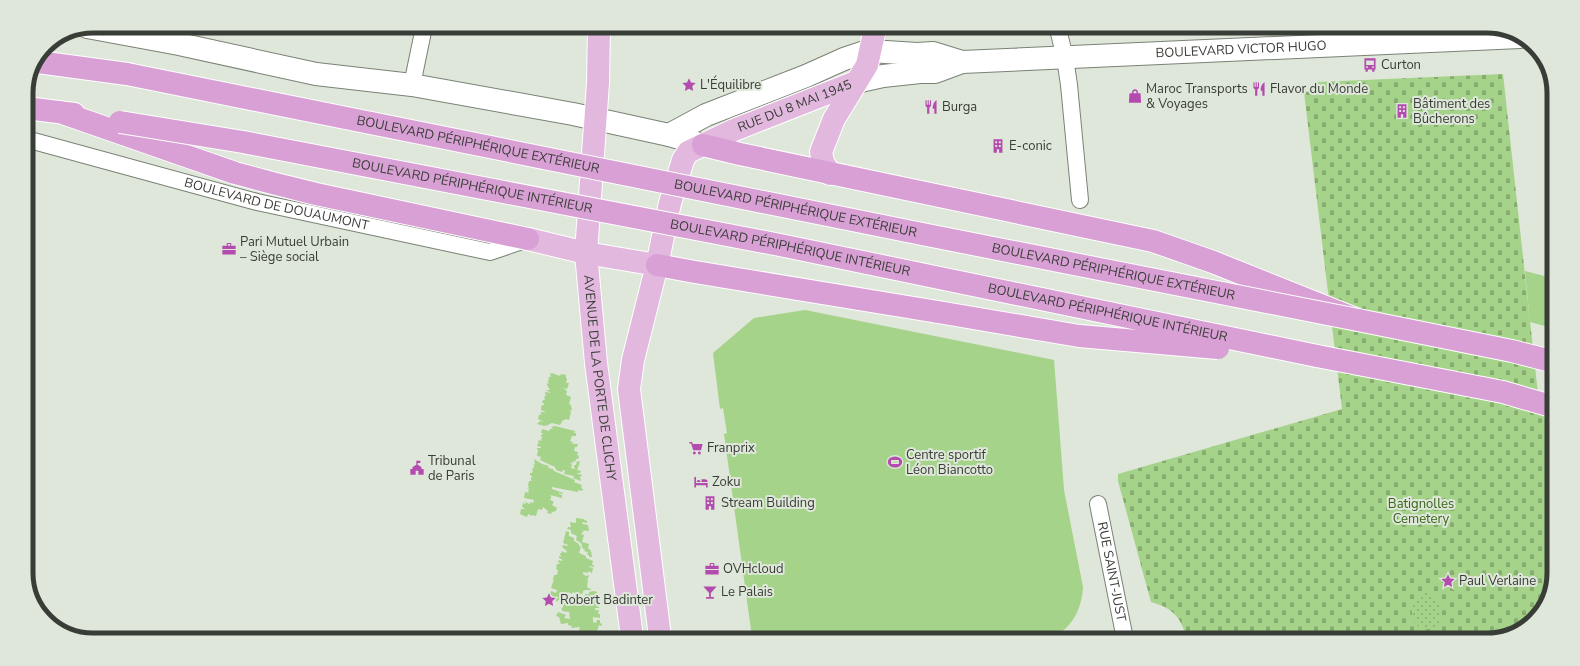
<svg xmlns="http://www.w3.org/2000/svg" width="1580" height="666" font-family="'Nunito Sans',sans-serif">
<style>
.grass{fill:#a4d389}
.cemetery{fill:url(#cemetery-stones)}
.garden{fill:url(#garden-dots)}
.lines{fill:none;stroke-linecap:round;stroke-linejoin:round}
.minor-casing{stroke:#7a8275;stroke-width:18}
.secondary-casing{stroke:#7a8275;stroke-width:24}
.primary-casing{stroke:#fff;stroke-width:24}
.trunk-casing{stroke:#fff;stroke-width:24}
.minor{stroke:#fff;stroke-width:16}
.secondary{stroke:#fff;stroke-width:22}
.primary{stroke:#e2b8df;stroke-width:22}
.trunk{stroke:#d8a0d4;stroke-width:22}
.trunk-bridge-casing{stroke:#fff;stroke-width:24;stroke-linecap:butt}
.trunk-bridge{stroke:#d8a0d4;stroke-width:22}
.labels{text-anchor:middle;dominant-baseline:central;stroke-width:4;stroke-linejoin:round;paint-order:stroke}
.street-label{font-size:13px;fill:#393d37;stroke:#dee7d9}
.poi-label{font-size:13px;fill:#393d37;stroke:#dee7d9;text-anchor:start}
.park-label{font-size:13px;fill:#39651a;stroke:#dee7d9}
.rim{fill:none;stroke:#393d37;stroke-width:5}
</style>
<defs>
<pattern id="cemetery-stones" width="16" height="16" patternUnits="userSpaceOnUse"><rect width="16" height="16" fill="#a4d389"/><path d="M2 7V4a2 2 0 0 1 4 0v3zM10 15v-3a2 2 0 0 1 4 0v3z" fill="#87ac71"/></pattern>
<pattern id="garden-dots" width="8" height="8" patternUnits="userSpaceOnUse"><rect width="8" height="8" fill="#a4d389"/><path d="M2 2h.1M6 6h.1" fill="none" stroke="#87ac71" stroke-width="1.8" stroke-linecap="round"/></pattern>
</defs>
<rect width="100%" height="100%" fill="#dee7d9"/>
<path class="grass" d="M 1525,271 L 1552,278 L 1552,328 L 1530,322 Z
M 805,310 L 1054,360 L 1064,490 L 1083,587 C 1082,609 1071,632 1048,638 L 752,637 L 724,434 L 727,433 L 723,408 L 720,409 L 713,353 L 754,318 Z
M 552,373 L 560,376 L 561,374 L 566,375 L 566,378 L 567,379 L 566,383 L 569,383 L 567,389 L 563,388 L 567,391 L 566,395 L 571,397 L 569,404 L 571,405 L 571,407 L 572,408 L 571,411 L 568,410 L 571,412 L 569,420 L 566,419 L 565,420 L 563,420 L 560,425 L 552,423 C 545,426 547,427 537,424 L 540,421 L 544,422 L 538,419 L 539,415 L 542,414 L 540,412 L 546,412 L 541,410 L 541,407 L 547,408 L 541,407 L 542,405 L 544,405 L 544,403 L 542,403 L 543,400 L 545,400 L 544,397 L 546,397 L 544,396 L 547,395 L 545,394 L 545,392 L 551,393 L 546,390 L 550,390 L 547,385 L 547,383 L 549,384 L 548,382 L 549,377 L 551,377 L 550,374 Z
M 555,426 L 575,431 L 574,433 L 576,433 L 576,436 L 572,436 L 570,441 L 574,443 L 571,444 L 578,444 L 577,447 L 575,447 L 574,451 L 578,452 L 577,455 L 579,456 L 578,459 L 580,459 L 576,459 L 575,462 L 572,461 L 573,463 L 569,463 L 572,464 L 571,468 L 575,469 L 574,467 L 574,465 L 576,465 L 577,461 L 580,462 L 577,470 L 581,471 L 580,473 L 576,473 L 582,475 L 582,476 L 580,476 L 581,481 L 573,478 L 574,476 L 564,474 L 565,470 L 563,470 L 562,472 L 556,470 L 555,467 L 540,460 L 541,457 L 537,456 L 538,450 L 537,449 L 537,448 L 541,448 L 541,447 L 537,446 L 538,443 L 540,444 L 538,442 L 539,440 L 541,441 L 542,437 L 540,435 L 542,435 L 543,433 L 541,433 L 542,429 L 549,431 L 550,429 L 553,429 L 551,427 Z
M 534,459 L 542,464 L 549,466 L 548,468 L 553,469 L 554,471 L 575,480 L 574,482 L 582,485 L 581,488 L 583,489 L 582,491 L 578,490 L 578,492 L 552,487 L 552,489 L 563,493 L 563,494 L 559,493 L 559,494 L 562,495 L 562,498 L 550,495 L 551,496 L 551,499 L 549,499 L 554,502 L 552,505 L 557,508 L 556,511 L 552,512 L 551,514 L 547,513 L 548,511 L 543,507 L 542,510 L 538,509 L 536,516 L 532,515 L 532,516 L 528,514 L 527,517 L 520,514 L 521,509 L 525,509 L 522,507 L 523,503 L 526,504 L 526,503 L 523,501 L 530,504 L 530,502 L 533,503 L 534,500 L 524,498 L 525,492 L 529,493 L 528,490 L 530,489 L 527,488 L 529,487 L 528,485 L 529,481 L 532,481 L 531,480 L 531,477 L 533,477 L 530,475 L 530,473 L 532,473 L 533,471 L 531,470 L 533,470 L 532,468 L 534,468 L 534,466 L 533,464 L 535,465 Z
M 576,518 L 583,519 L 587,521 L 587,523 L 583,522 L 582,524 L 588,525 L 589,531 L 581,530 L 584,531 L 581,534 L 584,535 L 582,542 L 589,544 L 588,548 L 591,551 L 592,557 L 589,557 L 589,555 L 587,555 L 588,552 L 584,551 L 585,549 L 583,549 L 581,543 L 576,540 L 577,536 L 571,533 L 571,530 L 567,529 L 568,527 L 571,527 L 570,522 L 576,523 Z
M 566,531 L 569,532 L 569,536 L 574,538 L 574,541 L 579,544 L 579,546 L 581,546 L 579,553 L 586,556 L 586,558 L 593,561 L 592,565 L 594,565 L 594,567 L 590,566 L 589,567 L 593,568 L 592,573 L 588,571 L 588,573 L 583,572 L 583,574 L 586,576 L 589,575 L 588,579 L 586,579 L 588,580 L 587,587 L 592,590 L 586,590 L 583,591 L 583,594 L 581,593 L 580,595 L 573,592 L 572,594 L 568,592 L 568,594 L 560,593 L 560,594 L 563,596 L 562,601 L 558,600 L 557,602 L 553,596 L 550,595 L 551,591 L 556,593 L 557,590 L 551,588 L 553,582 L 554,582 L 553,580 L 554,575 L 557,575 L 558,570 L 556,569 L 557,564 L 559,564 L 560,563 L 558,562 L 559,560 L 562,561 L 563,560 L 559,558 L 559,556 L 561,557 L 560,553 L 562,553 L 561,551 L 566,553 L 567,551 L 562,547 L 563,545 L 568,546 L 568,545 L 563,543 Z
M 594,591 L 597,592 L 597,595 L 595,596 L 598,598 L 597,602 L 599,602 L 599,605 L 596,605 L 596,606 L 599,607 L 599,608 L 595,608 L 595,610 L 599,610 L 598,614 L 600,614 L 600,618 L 593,617 L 593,622 L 596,623 L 597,620 L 600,620 L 600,623 L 602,624 L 602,626 L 599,625 L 597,631 L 594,631 L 594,633 L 597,633 L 597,636 L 603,637 L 577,637 L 576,633 L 578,634 L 580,627 L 571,628 L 572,626 L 568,625 L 568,623 L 561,624 L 559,617 L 556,616 L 558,612 L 566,615 L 564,618 L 570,619 L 569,612 L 562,611 L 562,609 L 561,609 L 563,607 L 563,605 L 561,605 L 561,602 L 564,602 L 564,597 L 569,598 L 578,596 L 578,598 L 584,598 L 585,594 L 589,594 L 589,592 Z"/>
<path class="cemetery" d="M 1503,74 L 1538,394 L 1551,391 L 1549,598 L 1524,629 L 1487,640 L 1187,639 C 1181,617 1173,608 1151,602 L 1118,481 L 1118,474 L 1342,409 L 1304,92 L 1317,91 L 1317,82 Z"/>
<path class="garden" d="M 1423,592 C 1445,594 1448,624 1429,629 C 1413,633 1403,605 1423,592 Z"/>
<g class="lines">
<defs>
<g id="minor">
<path d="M 1058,29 L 1065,58 L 1069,85 L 1080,200"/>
<path d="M 412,85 L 424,27"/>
<path id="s1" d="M 26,139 L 257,202 L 490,252 L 528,239"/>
<path id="s2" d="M 1098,504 L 1125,639"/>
</g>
<g id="secondary">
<path d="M 87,27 L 179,44 L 316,74 L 412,85 L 573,114 L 669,135 L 703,145"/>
<path id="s3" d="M 856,82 L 883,76 L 920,72 L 935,72 L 962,62 L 1520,37"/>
<path d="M 669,135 L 706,115 L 806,76 L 844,59 L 862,53 L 870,51 L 917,54 L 933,53 L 962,62"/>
</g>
<g id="primary">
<path id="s4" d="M 599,28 L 598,83 L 586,253 L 596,363 L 632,637"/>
<path d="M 830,174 L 823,162 L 821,152 L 834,119 L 867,65 L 875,29"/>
<path d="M 528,239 L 586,253 L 657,265"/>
<path id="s5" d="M 660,637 L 629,389 L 633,360 L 657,265 L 670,203 L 683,160 L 688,152 L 734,130 L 856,82"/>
</g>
<path id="trunk" d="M 38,62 L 127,74
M 26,108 L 74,114
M 60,112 L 235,173 L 276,184 L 316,194 L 528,239
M 703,145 L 740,154 L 1153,241 L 1213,262 L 1358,320 L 1512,351 L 1551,361
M 657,265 L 695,272 L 938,312
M 1317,356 L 1503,392 L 1551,406"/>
</defs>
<use href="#minor" class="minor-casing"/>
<use href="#secondary" class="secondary-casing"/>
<use href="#primary" class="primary-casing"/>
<use href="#trunk" class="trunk-casing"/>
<use href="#minor" class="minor"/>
<use href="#secondary" class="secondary"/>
<use href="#primary" class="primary"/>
<use href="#trunk" class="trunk"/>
<defs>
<g id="trunk-bridge">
<path id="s6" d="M 127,74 L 922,234 L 1358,320"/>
<path id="s7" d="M 120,122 L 243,142 L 780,245 L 1317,356"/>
<path d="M 938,312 L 1079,336 L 1218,348"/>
</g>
</defs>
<use href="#trunk-bridge" class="trunk-bridge-casing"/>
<use href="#trunk-bridge" class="trunk-bridge"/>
</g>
<defs>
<symbol id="bus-bare" viewBox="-9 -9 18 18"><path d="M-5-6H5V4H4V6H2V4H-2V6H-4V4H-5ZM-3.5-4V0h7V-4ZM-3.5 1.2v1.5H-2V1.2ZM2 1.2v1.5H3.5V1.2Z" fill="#b44caf" stroke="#dee7d9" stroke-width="2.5" paint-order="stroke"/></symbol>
<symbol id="sight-bare" viewBox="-9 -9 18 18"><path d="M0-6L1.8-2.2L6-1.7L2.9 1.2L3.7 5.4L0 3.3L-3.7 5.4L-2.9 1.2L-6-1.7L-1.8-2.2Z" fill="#b44caf" stroke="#dee7d9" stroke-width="2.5" paint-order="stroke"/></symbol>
<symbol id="restaurant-bare" viewBox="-9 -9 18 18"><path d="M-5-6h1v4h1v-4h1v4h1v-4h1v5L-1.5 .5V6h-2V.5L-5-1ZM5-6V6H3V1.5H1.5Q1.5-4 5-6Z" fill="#b44caf" stroke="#dee7d9" stroke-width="2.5" paint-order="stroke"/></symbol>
<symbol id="shop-bare" viewBox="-9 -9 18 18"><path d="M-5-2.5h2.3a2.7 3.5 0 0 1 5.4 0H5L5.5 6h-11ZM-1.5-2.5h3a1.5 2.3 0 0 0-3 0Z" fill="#b44caf" stroke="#dee7d9" stroke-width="2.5" paint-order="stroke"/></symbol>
<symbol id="building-bare" viewBox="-9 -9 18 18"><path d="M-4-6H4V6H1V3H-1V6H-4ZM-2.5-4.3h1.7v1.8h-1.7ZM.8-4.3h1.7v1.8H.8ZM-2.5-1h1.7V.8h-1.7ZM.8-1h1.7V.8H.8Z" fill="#b44caf" stroke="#dee7d9" stroke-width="2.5" paint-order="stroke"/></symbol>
<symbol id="office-bare" viewBox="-9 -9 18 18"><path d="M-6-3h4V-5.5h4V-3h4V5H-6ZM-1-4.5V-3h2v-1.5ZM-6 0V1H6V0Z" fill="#b44caf" stroke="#dee7d9" stroke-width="2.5" paint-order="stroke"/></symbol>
<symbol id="supermarket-bare" viewBox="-9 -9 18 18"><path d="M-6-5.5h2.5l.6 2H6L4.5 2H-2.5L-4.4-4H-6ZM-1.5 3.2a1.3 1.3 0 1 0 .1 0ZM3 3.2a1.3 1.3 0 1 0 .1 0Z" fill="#b44caf" stroke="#dee7d9" stroke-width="2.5" paint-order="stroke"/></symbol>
<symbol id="stadium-bare" viewBox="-9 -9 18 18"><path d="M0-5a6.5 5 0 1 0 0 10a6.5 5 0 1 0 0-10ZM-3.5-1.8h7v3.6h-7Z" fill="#b44caf" stroke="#dee7d9" stroke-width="2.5" paint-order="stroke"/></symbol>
<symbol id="civic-bare" viewBox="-9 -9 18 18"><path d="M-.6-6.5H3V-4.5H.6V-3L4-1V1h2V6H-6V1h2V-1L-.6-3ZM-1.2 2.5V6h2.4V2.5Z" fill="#b44caf" stroke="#dee7d9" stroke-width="2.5" paint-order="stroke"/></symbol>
<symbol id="hotel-bare" viewBox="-9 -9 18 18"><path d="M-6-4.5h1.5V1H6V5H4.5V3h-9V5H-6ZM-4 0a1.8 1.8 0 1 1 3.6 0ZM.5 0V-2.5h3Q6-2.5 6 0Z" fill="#b44caf" stroke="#dee7d9" stroke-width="2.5" paint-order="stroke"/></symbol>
<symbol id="bar-bare" viewBox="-9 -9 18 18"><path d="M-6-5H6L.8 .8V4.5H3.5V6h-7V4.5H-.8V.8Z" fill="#b44caf" stroke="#dee7d9" stroke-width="2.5" paint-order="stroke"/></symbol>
</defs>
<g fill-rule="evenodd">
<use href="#bus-bare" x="1360" y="55" width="20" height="20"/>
<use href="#sight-bare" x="679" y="75" width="20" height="20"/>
<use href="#restaurant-bare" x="1249" y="79" width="20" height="20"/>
<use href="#shop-bare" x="1125" y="86" width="20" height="20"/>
<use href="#restaurant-bare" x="921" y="97" width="20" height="20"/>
<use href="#building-bare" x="1392" y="101" width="20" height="20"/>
<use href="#building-bare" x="988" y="136" width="20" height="20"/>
<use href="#office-bare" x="219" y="239" width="20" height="20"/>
<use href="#supermarket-bare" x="686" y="438" width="20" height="20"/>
<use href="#stadium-bare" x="885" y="452" width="20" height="20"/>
<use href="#civic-bare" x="407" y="458" width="20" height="20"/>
<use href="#hotel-bare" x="691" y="472" width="20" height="20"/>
<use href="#building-bare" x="700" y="493" width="20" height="20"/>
<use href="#office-bare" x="702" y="559" width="20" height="20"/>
<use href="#sight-bare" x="1438" y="571" width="20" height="20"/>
<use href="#bar-bare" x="700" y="582" width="20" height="20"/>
<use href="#sight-bare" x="539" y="590" width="20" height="20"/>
</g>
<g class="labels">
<g class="street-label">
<text stroke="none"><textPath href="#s3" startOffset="388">BOULEVARD VICTOR HUGO</textPath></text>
<text stroke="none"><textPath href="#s5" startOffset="611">RUE DU 8 MAI 1945</textPath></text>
<text stroke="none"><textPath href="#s6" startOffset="358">BOULEVARD PÉRIPHÉRIQUE EXTÉRIEUR</textPath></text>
<text stroke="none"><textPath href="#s7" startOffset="358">BOULEVARD PÉRIPHÉRIQUE INTÉRIEUR</textPath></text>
<text stroke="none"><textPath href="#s1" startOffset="259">BOULEVARD DE DOUAUMONT</textPath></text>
<text stroke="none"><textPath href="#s6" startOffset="682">BOULEVARD PÉRIPHÉRIQUE EXTÉRIEUR</textPath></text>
<text stroke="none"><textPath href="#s7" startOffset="682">BOULEVARD PÉRIPHÉRIQUE INTÉRIEUR</textPath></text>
<text stroke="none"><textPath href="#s6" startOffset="1006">BOULEVARD PÉRIPHÉRIQUE EXTÉRIEUR</textPath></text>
<text stroke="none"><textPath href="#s7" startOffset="1006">BOULEVARD PÉRIPHÉRIQUE INTÉRIEUR</textPath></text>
<text stroke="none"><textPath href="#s4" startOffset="351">AVENUE DE LA PORTE DE CLICHY</textPath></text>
<text stroke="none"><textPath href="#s2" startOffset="69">RUE SAINT-JUST</textPath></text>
</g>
<g class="poi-label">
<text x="1381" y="65">Curton</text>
<text x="700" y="85">L'Équilibre</text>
<text x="1146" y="89">Maroc Transports<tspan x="1146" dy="15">&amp; Voyages</tspan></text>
<text x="1270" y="89">Flavor du Monde</text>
<text x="1413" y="104">Bâtiment des<tspan x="1413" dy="15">Bûcherons</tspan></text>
<text x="942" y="107">Burga</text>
<text x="1009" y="146">E-conic</text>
<text x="240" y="242">Pari Mutuel Urbain<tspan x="240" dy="15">– Siège social</tspan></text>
<text x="707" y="448">Franprix</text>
<text x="906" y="455">Centre sportif<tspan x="906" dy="15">Léon Biancotto</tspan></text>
<text x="428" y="461">Tribunal<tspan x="428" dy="15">de Paris</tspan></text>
<text x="712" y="482">Zoku</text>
<text x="721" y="503">Stream Building</text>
<text x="723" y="569">OVHcloud</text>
<text x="1459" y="581">Paul Verlaine</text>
<text x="721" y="592">Le Palais</text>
<text x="560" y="600">Robert Badinter</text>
</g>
<g class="park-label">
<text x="1421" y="504">Batignolles<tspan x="1421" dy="15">Cemetery</tspan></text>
</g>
</g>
<path d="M0 0H1580V666H0ZM93 33H1487A60 60 0 0 1 1547 93V573A60 60 0 0 1 1487 633H93A60 60 0 0 1 33 573V93A60 60 0 0 1 93 33Z" fill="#dee7d9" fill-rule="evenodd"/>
<path class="rim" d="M93 33H1487A60 60 0 0 1 1547 93V573A60 60 0 0 1 1487 633H93A60 60 0 0 1 33 573V93A60 60 0 0 1 93 33Z"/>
</svg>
